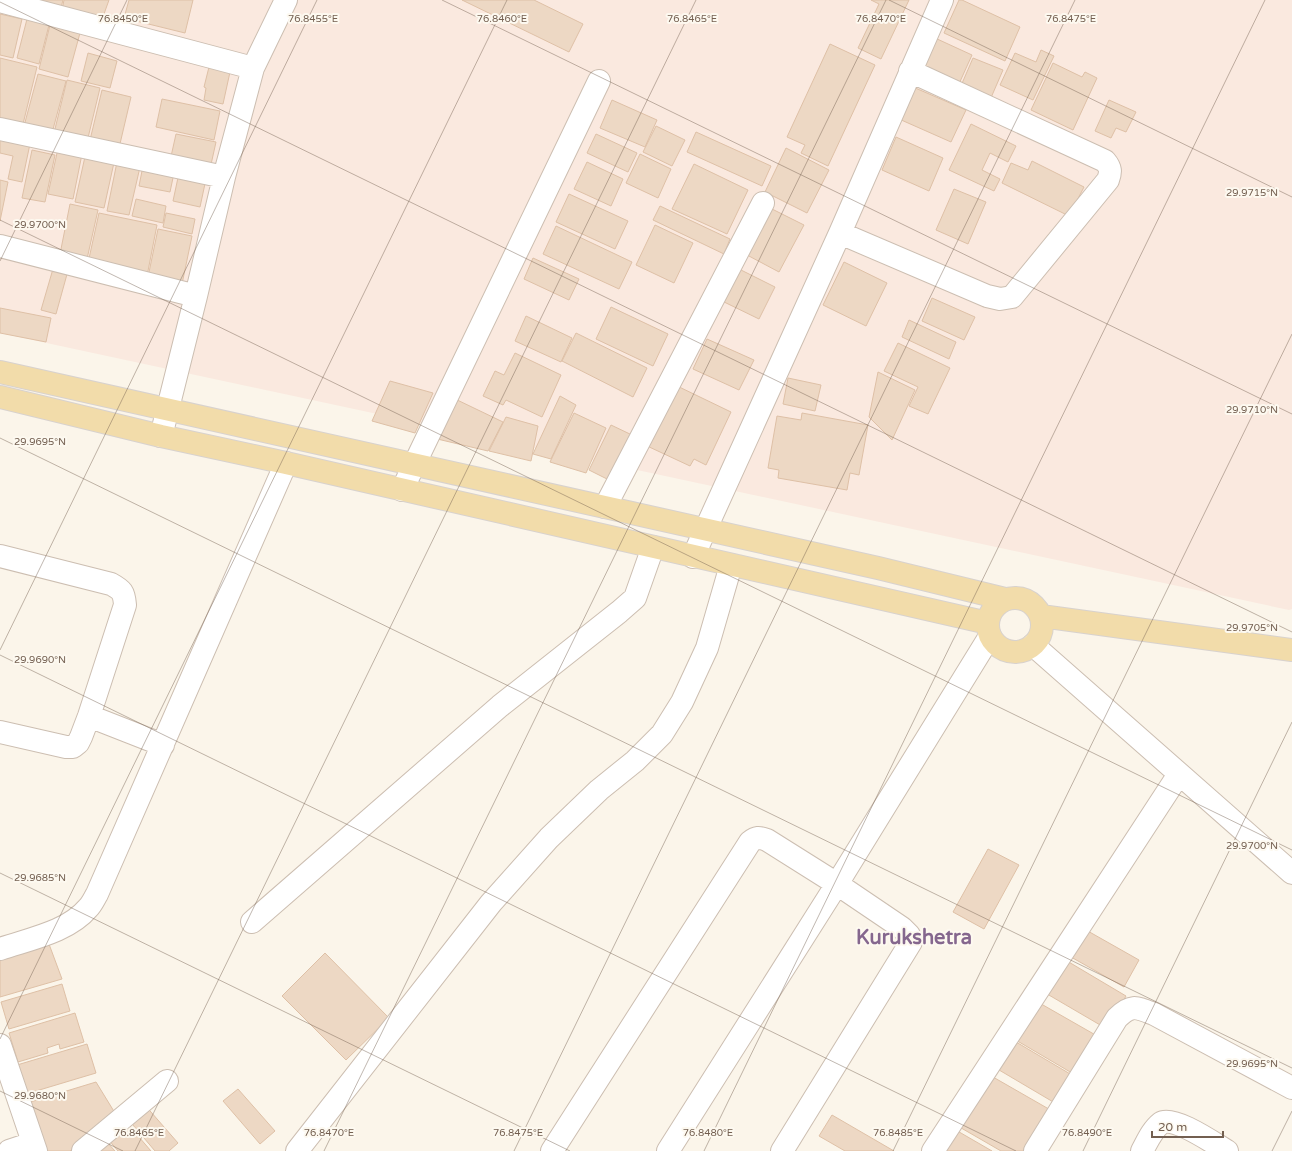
<svg xmlns="http://www.w3.org/2000/svg" width="1292" height="1151" font-family="'Varela Round',sans-serif">
<style>
.commercial{fill:#fae9df}
.building{fill:#edd8c4;stroke:#dec0a6}
.lines{fill:none;stroke-linecap:round;stroke-linejoin:round}
.minor-casing{stroke:#ccbeb1;stroke-width:24}
.major-casing{stroke:#d8d2ce;stroke-width:24}
.minor{stroke:#fff;stroke-width:22}
.major{stroke:#f2dcaa;stroke-width:22}
.ticks{fill:none;stroke:#735f50;stroke-width:1;stroke-opacity:0.45}
.labels{text-anchor:middle;dominant-baseline:central;stroke-width:4;stroke-linejoin:round;paint-order:stroke}
.town-label{font-size:20px;font-weight:bold;fill:#85678e;stroke:#fdf9f0}
.ticks-label{font-size:10px;text-anchor:middle;fill:#735f50;stroke:#fdf9f0;stroke-width:4;stroke-linejoin:round;paint-order:stroke}
</style>
<rect width="100%" height="100%" fill="#fbf5ea"/>
<path class="commercial" d="M 0,0 L 1292,0 L 1292,609 L 1289,610 L 0,333 Z"/>
<path class="building" d="M 29,0 L 63,0 L 59,15 Z
M 64,0 L 109,0 L 100,25 L 61,15 Z
M 129,0 L 193,0 L 185,33 L 124,18 Z
M 462,0 L 534,0 L 583,24 L 569,52 Z
M 871,0 L 909,0 L 881,59 L 858,48 L 879,4 Z
M 959,0 L 962,0 L 1020,27 L 1005,61 L 944,33 Z
M 0,14 L 22,19 L 13,58 L 0,55 Z
M 27,19 L 49,25 L 39,64 L 17,58 Z
M 50,25 L 80,33 L 68,77 L 39,69 Z
M 935,38 L 972,55 L 958,86 L 922,69 Z
M 830,44 L 875,65 L 828,166 L 801,153 L 805,145 L 787,137 Z
M 1041,50 L 1054,56 L 1033,100 L 1000,85 L 1015,53 L 1036,62 Z
M 88,53 L 117,61 L 110,88 L 81,81 Z
M 0,58 L 37,67 L 22,128 L 0,122 Z
M 973,58 L 1003,70 L 990,100 L 960,88 Z
M 1053,63 L 1082,77 L 1085,72 L 1097,78 L 1073,130 L 1031,110 Z
M 209,67 L 230,72 L 223,104 L 204,100 L 206,88 L 204,87 Z
M 38,74 L 66,81 L 52,133 L 24,126 Z
M 67,80 L 100,88 L 87,142 L 54,133 Z
M 913,87 L 966,110 L 951,142 L 899,119 Z
M 102,90 L 131,97 L 119,148 L 90,140 Z
M 162,99 L 220,111 L 214,140 L 156,127 Z
M 612,100 L 657,120 L 645,147 L 600,128 Z
M 1109,100 L 1136,112 L 1126,132 L 1116,128 L 1111,138 L 1095,131 Z
M 971,124 L 1016,146 L 1008,162 L 990,153 L 982,170 L 1000,179 L 994,191 L 949,170 Z
M 656,126 L 685,140 L 672,166 L 643,152 Z
M 0,132 L 31,139 L 22,182 L 8,179 L 13,156 L 0,153 Z
M 696,132 L 771,166 L 762,186 L 687,152 Z
M 176,134 L 216,142 L 210,169 L 170,161 Z
M 596,134 L 637,153 L 628,172 L 587,153 Z
M 896,137 L 943,158 L 929,191 L 882,170 Z
M 59,144 L 83,149 L 73,199 L 48,194 Z
M 786,148 L 829,170 L 807,213 L 765,192 Z
M 32,150 L 55,155 L 45,202 L 22,198 Z
M 86,152 L 115,158 L 104,208 L 75,202 Z
M 640,154 L 671,169 L 658,198 L 626,183 Z
M 1032,161 L 1084,187 L 1069,216 L 1002,183 L 1011,163 L 1028,170 Z
M 117,162 L 140,167 L 129,215 L 107,211 Z
M 587,162 L 623,179 L 611,206 L 574,189 Z
M 694,164 L 748,190 L 727,234 L 672,209 Z
M 143,166 L 174,173 L 170,192 L 139,186 Z
M 179,173 L 206,179 L 200,207 L 173,201 Z
M 0,180 L 8,182 L 0,221 Z
M 954,189 L 986,202 L 968,244 L 936,230 Z
M 569,194 L 628,221 L 615,249 L 556,222 Z
M 136,199 L 166,206 L 163,223 L 132,216 Z
M 756,201 L 804,225 L 779,272 L 732,247 Z
M 70,204 L 98,210 L 87,259 L 60,254 Z
M 660,206 L 730,239 L 724,254 L 653,220 Z
M 99,213 L 157,225 L 147,276 L 88,263 Z
M 166,213 L 195,219 L 192,234 L 163,227 Z
M 655,225 L 693,243 L 674,283 L 636,265 Z
M 556,226 L 632,262 L 619,289 L 543,254 Z
M 158,229 L 192,236 L 182,284 L 148,277 Z
M 533,258 L 579,279 L 569,300 L 524,279 Z
M 55,262 L 69,267 L 56,314 L 41,310 Z
M 844,262 L 887,283 L 866,326 L 823,305 Z
M 735,267 L 775,287 L 759,319 L 720,300 Z
M 932,298 L 975,317 L 964,340 L 922,321 Z
M 611,307 L 668,334 L 653,366 L 596,339 Z
M 0,308 L 51,318 L 46,342 L 0,333 Z
M 526,316 L 572,338 L 561,362 L 515,341 Z
M 909,320 L 956,342 L 949,359 L 902,337 Z
M 576,333 L 647,368 L 633,397 L 562,361 Z
M 707,339 L 754,360 L 739,390 L 693,369 Z
M 898,343 L 950,368 L 928,414 L 909,406 L 918,387 L 884,371 Z
M 515,353 L 561,375 L 542,417 L 506,400 L 503,405 L 483,396 L 495,371 L 504,375 Z
M 878,372 L 915,390 L 892,440 L 869,417 Z
M 788,378 L 821,385 L 815,411 L 783,404 Z
M 390,381 L 433,393 L 415,433 L 372,421 Z
M 673,384 L 731,412 L 706,465 L 694,459 L 690,466 L 645,445 Z
M 560,396 L 576,405 L 551,459 L 533,454 Z
M 451,397 L 503,422 L 488,451 L 433,438 Z
M 574,413 L 606,428 L 586,473 L 550,462 Z
M 802,413 L 868,425 L 859,475 L 850,473 L 847,490 L 778,478 L 779,470 L 768,468 L 777,416 L 801,420 Z
M 506,417 L 538,426 L 531,461 L 489,451 Z
M 611,425 L 632,435 L 609,480 L 589,470 Z
M 988,849 L 1019,865 L 984,929 L 953,912 Z
M 1086,930 L 1139,960 L 1124,987 L 1071,957 Z
M 46,936 L 62,979 L 0,997 L 0,948 Z
M 325,953 L 389,1018 L 346,1060 L 282,996 Z
M 1062,958 L 1126,996 L 1107,1029 L 1042,991 Z
M 62,984 L 70,1011 L 9,1029 L 1,1002 Z
M 1036,1001 L 1099,1037 L 1077,1076 L 1014,1039 Z
M 75,1013 L 84,1042 L 60,1049 L 59,1044 L 47,1048 L 48,1053 L 18,1062 L 9,1033 Z
M 1011,1039 L 1077,1078 L 1060,1106 L 994,1067 Z
M 87,1044 L 96,1073 L 26,1094 L 17,1065 Z
M 986,1073 L 1054,1112 L 1031,1151 L 1001,1151 L 956,1125 Z
M 96,1082 L 115,1113 L 70,1151 L 43,1151 L 27,1103 Z
M 238,1089 L 275,1131 L 260,1144 L 223,1101 Z
M 144,1104 L 178,1143 L 169,1151 L 155,1151 L 127,1118 Z
M 832,1115 L 894,1151 L 845,1151 L 819,1136 Z
M 127,1123 L 151,1151 L 118,1151 L 108,1139 Z
M 954,1129 L 992,1151 L 941,1151 Z
M 105,1140 L 115,1151 L 92,1151 Z"/>
<g class="lines">
<defs>
<path id="minor" d="M 0,1 L 253,68
M 0,129 L 224,177
M 840,233 L 987,296 L 1000,299 L 1012,297 L 1108,180 C 1111,172 1111,168 1105,161 L 910,71
M 0,246 L 196,296
M 161,436 L 196,296 L 224,177 L 253,68 L 286,0
M 402,490 L 599,81
M 605,507 L 763,203
M 0,556 L 111,584 C 122,590 124,592 125,605 L 89,716 L 81,737 L 78,743 L 73,747 L 66,747 L 0,732
M 693,557 L 840,233 L 942,0
M 1033,645 L 1292,873
M 89,716 L 163,745
M 252,922 L 500,706 L 619,612 L 635,598 L 653,547
M 0,949 C 29,939 68,932 88,908 C 92,904 94,899 97,894 L 286,463
M 0,1045 L 36,1151
M 9,1151 L 33,1143
M 83,1151 L 167,1081
M 297,1151 L 491,903 L 549,838 L 599,790 L 635,761 L 662,734 L 682,702 L 707,648 L 731,565
M 552,1151 L 750,842 C 756,837 759,837 767,840 L 837,884 L 902,928 L 909,935 L 911,942 L 782,1151
M 668,1151 L 837,884 L 990,636
M 933,1151 L 1179,774
M 1035,1151 L 1117,1018 C 1131,1004 1136,1007 1154,1014 L 1292,1088
M 1142,1151 C 1147,1142 1152,1130 1161,1123 C 1173,1115 1215,1144 1227,1151"/>
<path id="major" d="M 0,372 L 878,568 L 1005,599
M 0,397 L 161,436 L 286,463 L 988,623
M988 625a27 27 0 1 1 54 0a27 27 0 1 1-54 0Z
M 1041,616 L 1292,650"/>
</defs>
<use href="#minor" class="minor-casing"/>
<use href="#major" class="major-casing"/>
<use href="#minor" class="minor"/>
<use href="#major" class="major"/>
</g>
<path class="ticks" d="M 442,0 L 1292,414M 889,0 L 1292,197M 0,2 L 1292,632M 0,220 L 1292,850M 0,261 L 127,0M 0,438 L 1292,1068M 0,650 L 317,0M 0,655 L 1016,1151M 0,873 L 570,1151M 0,1039 L 507,0M 0,1091 L 123,1151M 135,1151 L 696,0M 324,1151 L 886,0M 514,1151 L 1075,0M 704,1151 L 1265,0M 893,1151 L 1292,334M 1083,1151 L 1292,722M 1272,1151 L 1292,1111"/>
<g class="labels">
<g class="town-label">
<text x="914" y="938">Kurukshetra</text>
</g>
</g>
<g class="ticks-label">
<text x="123" y="22">76.8450°E</text>
<text x="313" y="22">76.8455°E</text>
<text x="502" y="22">76.8460°E</text>
<text x="692" y="22">76.8465°E</text>
<text x="881" y="22">76.8470°E</text>
<text x="1071" y="22">76.8475°E</text>
<text x="1252" y="196">29.9715°N</text>
<text x="40" y="228">29.9700°N</text>
<text x="1252" y="413">29.9710°N</text>
<text x="40" y="445">29.9695°N</text>
<text x="1252" y="631">29.9705°N</text>
<text x="40" y="663">29.9690°N</text>
<text x="1252" y="849">29.9700°N</text>
<text x="40" y="881">29.9685°N</text>
<text x="1252" y="1067">29.9695°N</text>
<text x="40" y="1099">29.9680°N</text>
<text x="139" y="1136">76.8465°E</text>
<text x="329" y="1136">76.8470°E</text>
<text x="518" y="1136">76.8475°E</text>
<text x="708" y="1136">76.8480°E</text>
<text x="898" y="1136">76.8485°E</text>
<text x="1087" y="1136">76.8490°E</text>
</g>
<path d="M1152 1131v6h71v-6" fill="none" stroke="#735f50" stroke-width="2"/>
<text x="1158" y="1131" font-size="12" fill="#735f50" stroke="#fdf9f0" stroke-width="3" paint-order="stroke">20 m</text>
</svg>
